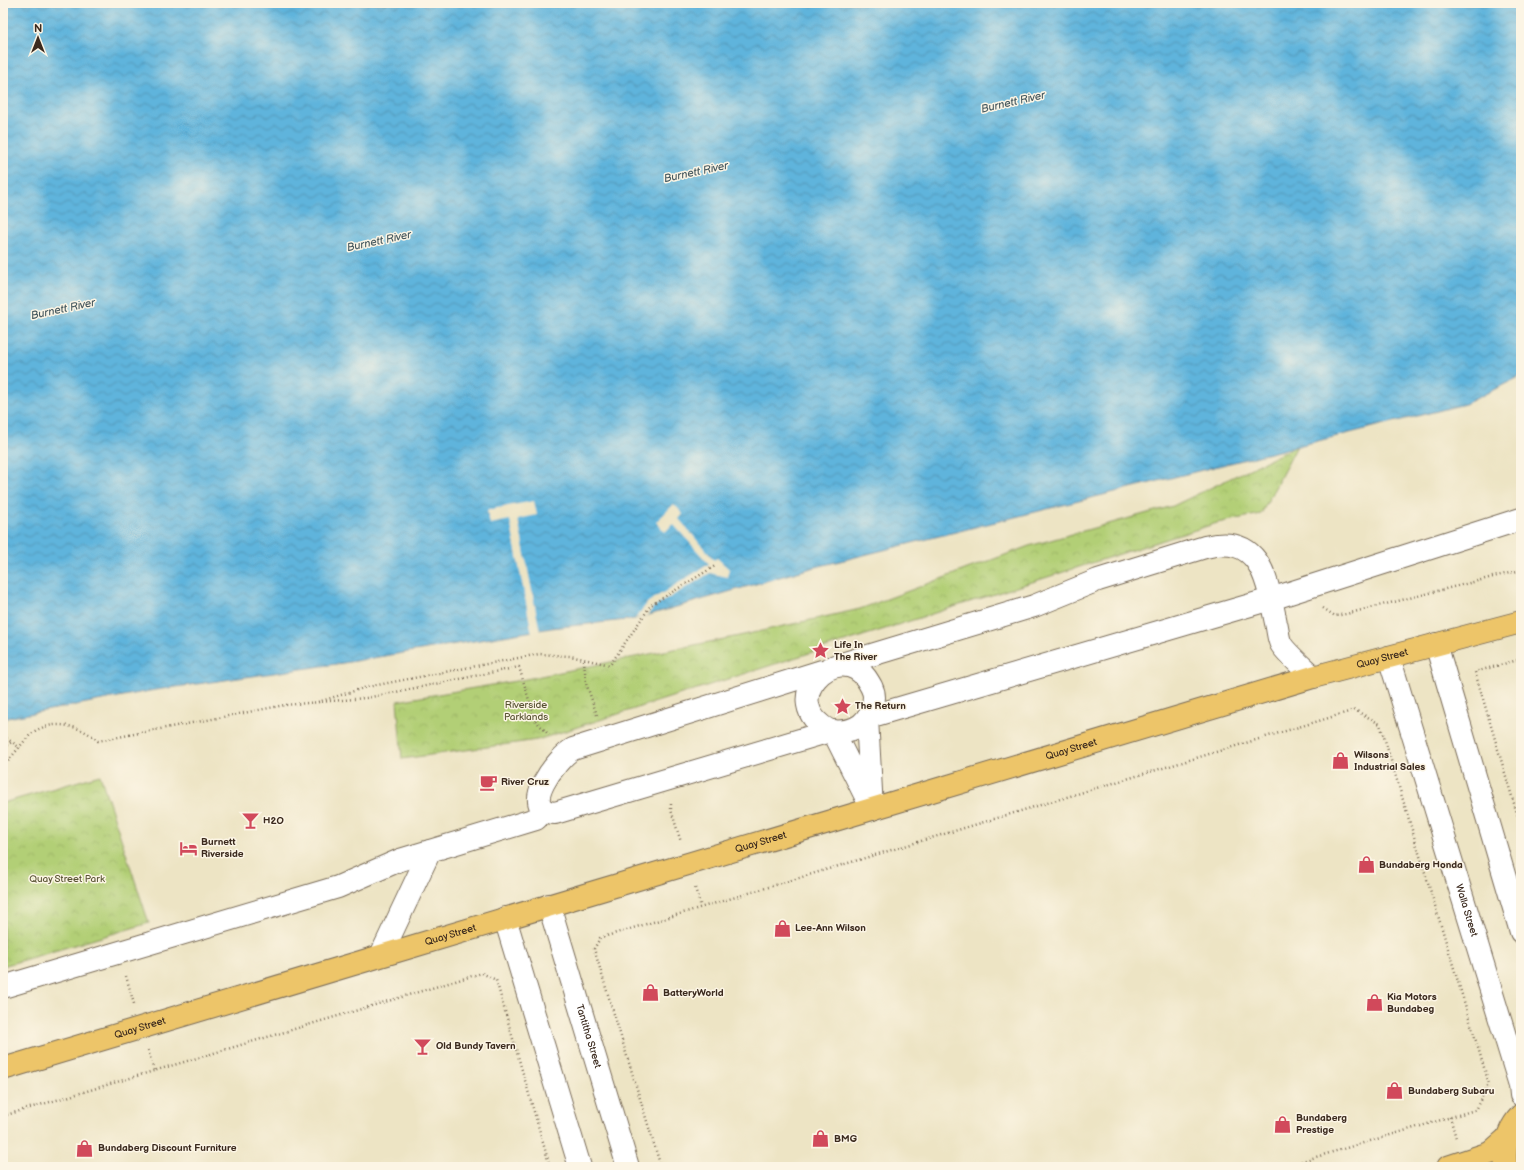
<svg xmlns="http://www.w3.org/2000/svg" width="1524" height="1170" font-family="'Balsamiq Sans',sans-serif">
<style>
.park{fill:url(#park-crowns);stroke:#767c4a}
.water{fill:url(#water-waves);stroke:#4d6f7d}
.pier{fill:#ede4c4}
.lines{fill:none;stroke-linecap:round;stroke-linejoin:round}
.minor-casing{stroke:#796b58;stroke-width:24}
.major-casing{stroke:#796b58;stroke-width:24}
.path{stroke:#796b58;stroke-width:2.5;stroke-dasharray:1 3;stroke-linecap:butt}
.minor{stroke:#fff;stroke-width:22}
.major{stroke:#edc569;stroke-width:22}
.labels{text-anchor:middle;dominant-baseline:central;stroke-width:3;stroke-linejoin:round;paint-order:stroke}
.poi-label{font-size:10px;font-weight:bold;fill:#3b2a1e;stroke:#fcf5e5;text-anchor:start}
.street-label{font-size:10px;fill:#3b2a1e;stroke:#fcf5e5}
.park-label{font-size:10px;fill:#595334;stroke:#fcf5e5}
.water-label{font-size:11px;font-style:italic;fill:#485a60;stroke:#fcf5e5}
</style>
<defs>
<pattern id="park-crowns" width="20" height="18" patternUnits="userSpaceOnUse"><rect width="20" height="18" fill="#b2cf76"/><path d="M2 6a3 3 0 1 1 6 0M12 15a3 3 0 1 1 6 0" fill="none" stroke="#9ab266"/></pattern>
<pattern id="water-waves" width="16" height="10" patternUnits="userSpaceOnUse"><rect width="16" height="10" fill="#5fb4dc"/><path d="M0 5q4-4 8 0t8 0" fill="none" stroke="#5093b2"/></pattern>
</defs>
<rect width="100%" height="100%" fill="#fcf5e5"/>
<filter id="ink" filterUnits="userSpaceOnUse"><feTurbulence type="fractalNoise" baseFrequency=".025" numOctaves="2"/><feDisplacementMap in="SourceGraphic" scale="8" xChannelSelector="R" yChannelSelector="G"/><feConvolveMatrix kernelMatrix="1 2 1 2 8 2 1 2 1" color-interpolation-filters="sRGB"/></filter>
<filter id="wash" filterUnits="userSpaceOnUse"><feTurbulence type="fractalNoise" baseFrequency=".012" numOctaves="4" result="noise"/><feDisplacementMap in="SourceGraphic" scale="16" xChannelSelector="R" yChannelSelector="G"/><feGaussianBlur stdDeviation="0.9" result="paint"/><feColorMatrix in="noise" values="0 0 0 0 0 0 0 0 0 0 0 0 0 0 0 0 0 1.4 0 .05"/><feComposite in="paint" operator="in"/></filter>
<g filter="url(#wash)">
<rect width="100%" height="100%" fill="#ede4c4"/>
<path class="park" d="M 1297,446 L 1261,514 L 1217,523 L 537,740 L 402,759 L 397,701 L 516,681 L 739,636 L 860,609 L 1029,546 L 1173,506 Z
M 100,775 L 149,923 L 3,966 L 3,803 Z"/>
<path class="water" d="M 3,3 L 1521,3 L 1521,376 L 1465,404 L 804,570 L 635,619 L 551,628 L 343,663 L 155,690 L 7,718 L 3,725 Z"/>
<path class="pier" d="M 534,501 L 537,515 L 518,519 L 540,632 L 532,634 L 510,520 L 490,524 L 487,510 Z
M 674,504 L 683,514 L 679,519 L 714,560 L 717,558 L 729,569 L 727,577 L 710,573 L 654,607 L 647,616 L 635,619 L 648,602 L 709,564 L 673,524 L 665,532 L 656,522 Z"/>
</g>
<g filter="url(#ink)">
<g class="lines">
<defs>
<g id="minor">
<path d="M 1436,644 L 1521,932"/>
<path id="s1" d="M 1389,657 L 1520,1085 L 1521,1095"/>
<path d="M 835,666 L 1034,606 L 1098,580 L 1205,547 C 1262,533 1267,581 1276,623 C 1278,630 1278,639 1281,644 C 1285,652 1306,670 1313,677"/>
<path d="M 822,671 L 573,749 C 558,757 516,810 555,813 L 830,731 C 854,734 873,723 874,697 C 874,690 870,684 866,678 C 837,639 774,701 830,731"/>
<path d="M 869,717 L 1271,599 L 1521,519"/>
<path d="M 833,731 L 872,809 L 867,718"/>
<path id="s2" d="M 549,905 L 628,1167"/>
<path d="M 505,918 L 580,1167"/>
<path d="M 381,955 L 430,851"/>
<path d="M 3,987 L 338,887 L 400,860 L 536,819 L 539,816 L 542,808"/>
</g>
<g id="major">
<path id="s3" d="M 3,1069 L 1313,677 L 1521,622"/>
<path d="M 1448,1167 L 1490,1153 L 1507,1138"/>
<path d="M 1506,1167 C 1503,1147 1507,1130 1521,1115"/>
</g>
</defs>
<use href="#minor" class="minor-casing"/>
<use href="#major" class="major-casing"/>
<path class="path" d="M 1323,608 L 1335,616 L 1346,614 L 1521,570
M 1521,659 L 1475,672 L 1521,827
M 584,660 L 586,683 L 597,715
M 318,702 L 367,687 L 539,654 L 570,656 L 610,665 L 651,605 L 715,566
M 3,736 L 12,742
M 3,747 L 12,742 L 20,748
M 3,767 C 12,757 21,744 31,734 C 50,718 82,725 98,741 L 285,705 L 366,698 L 519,667 L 535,720 L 549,735
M 671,804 L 671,810 L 681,842
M 695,888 L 701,907
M 126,976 L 134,1004
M 148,1050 L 154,1071
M 3,1116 L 482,973 L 496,980 L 550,1167
M 1450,1117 L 1456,1138
M 661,1167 L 594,949 L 600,938 L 1355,710 L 1380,724 L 1489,1084 L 1475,1110 L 1282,1167"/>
<use href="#minor" class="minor"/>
<use href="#major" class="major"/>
</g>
</g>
<defs>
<symbol id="sight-bare" viewBox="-9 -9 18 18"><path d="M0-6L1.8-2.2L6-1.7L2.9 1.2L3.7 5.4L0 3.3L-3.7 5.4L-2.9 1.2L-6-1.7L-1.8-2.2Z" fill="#d1495b" stroke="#fcf5e5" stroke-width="2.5" paint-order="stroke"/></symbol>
<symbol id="shop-bare" viewBox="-9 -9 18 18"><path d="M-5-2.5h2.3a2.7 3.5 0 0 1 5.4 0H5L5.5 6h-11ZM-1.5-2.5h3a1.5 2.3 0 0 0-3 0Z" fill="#d1495b" stroke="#fcf5e5" stroke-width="2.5" paint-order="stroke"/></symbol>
<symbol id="cafe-bare" viewBox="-9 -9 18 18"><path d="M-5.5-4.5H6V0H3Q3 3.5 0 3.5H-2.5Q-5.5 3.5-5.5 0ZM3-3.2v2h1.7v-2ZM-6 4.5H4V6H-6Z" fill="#d1495b" stroke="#fcf5e5" stroke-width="2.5" paint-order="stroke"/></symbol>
<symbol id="bar-bare" viewBox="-9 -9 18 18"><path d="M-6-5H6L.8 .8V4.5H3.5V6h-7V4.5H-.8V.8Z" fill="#d1495b" stroke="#fcf5e5" stroke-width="2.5" paint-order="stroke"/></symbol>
<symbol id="hotel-bare" viewBox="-9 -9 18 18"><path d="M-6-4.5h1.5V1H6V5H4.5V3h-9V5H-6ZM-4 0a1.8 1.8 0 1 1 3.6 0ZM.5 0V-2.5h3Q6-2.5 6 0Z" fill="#d1495b" stroke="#fcf5e5" stroke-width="2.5" paint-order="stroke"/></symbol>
</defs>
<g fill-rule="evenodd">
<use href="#sight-bare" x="808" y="638" width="25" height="25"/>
<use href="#sight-bare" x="830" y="694" width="25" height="25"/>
<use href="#shop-bare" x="1328" y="748" width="25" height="25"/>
<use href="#cafe-bare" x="476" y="770" width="25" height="25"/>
<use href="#bar-bare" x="238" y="808" width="25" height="25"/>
<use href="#hotel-bare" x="176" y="836" width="25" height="25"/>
<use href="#shop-bare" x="1354" y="852" width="25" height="25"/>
<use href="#shop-bare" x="770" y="916" width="25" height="25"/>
<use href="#shop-bare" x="638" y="980" width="25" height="25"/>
<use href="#shop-bare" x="1362" y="990" width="25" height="25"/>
<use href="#bar-bare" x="410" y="1034" width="25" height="25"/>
<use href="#shop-bare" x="1382" y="1078" width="25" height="25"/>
<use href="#shop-bare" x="1270" y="1112" width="25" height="25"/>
<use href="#shop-bare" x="808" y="1126" width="25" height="25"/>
<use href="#shop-bare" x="72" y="1136" width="25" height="25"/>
</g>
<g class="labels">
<g class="poi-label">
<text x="834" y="645">Life In<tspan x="834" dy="12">The River</tspan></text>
<text x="855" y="706">The Return</text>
<text x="1354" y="755">Wilsons<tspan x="1354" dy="12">Industrial Sales</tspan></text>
<text x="501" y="782">River Cruz</text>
<text x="263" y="821">H2O</text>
<text x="201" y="842">Burnett<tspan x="201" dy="12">Riverside</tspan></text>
<text x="1379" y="865">Bundaberg Honda</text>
<text x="795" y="928">Lee-Ann Wilson</text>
<text x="663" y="993">BatteryWorld</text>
<text x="1387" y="997">Kia Motors<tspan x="1387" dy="12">Bundabeg</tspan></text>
<text x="436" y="1046">Old Bundy Tavern</text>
<text x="1408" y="1091">Bundaberg Subaru</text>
<text x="1296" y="1118">Bundaberg<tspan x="1296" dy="12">Prestige</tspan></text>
<text x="834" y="1139">BMG</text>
<text x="98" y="1148">Bundaberg Discount Furniture</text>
</g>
<g class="street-label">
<text stroke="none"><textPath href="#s3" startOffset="1439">Quay Street</textPath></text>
<text stroke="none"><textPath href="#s3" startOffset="1115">Quay Street</textPath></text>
<text stroke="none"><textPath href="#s3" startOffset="791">Quay Street</textPath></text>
<text stroke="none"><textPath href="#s1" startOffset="265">Walla Street</textPath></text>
<text stroke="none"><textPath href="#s3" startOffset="467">Quay Street</textPath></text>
<text stroke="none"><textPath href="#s3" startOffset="143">Quay Street</textPath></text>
<text stroke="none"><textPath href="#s2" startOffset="137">Tantitha Street</textPath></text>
</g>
<g class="park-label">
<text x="526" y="705">Riverside<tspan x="526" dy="12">Parklands</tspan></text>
<text x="67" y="879">Quay Street Park</text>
</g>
<g class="water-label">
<text transform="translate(1013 102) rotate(-13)">Burnett River</text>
<text transform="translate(696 172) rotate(-12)">Burnett River</text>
<text transform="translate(379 241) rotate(-12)">Burnett River</text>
<text transform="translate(63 309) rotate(-12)">Burnett River</text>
</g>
</g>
<rect width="1524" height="1170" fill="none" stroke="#fcf5e5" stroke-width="16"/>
<g transform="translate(38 38)" stroke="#fcf5e5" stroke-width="3" paint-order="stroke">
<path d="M0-3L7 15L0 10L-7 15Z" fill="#3b2a1e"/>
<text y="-6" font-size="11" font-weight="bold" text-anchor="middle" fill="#3b2a1e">N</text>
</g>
</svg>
